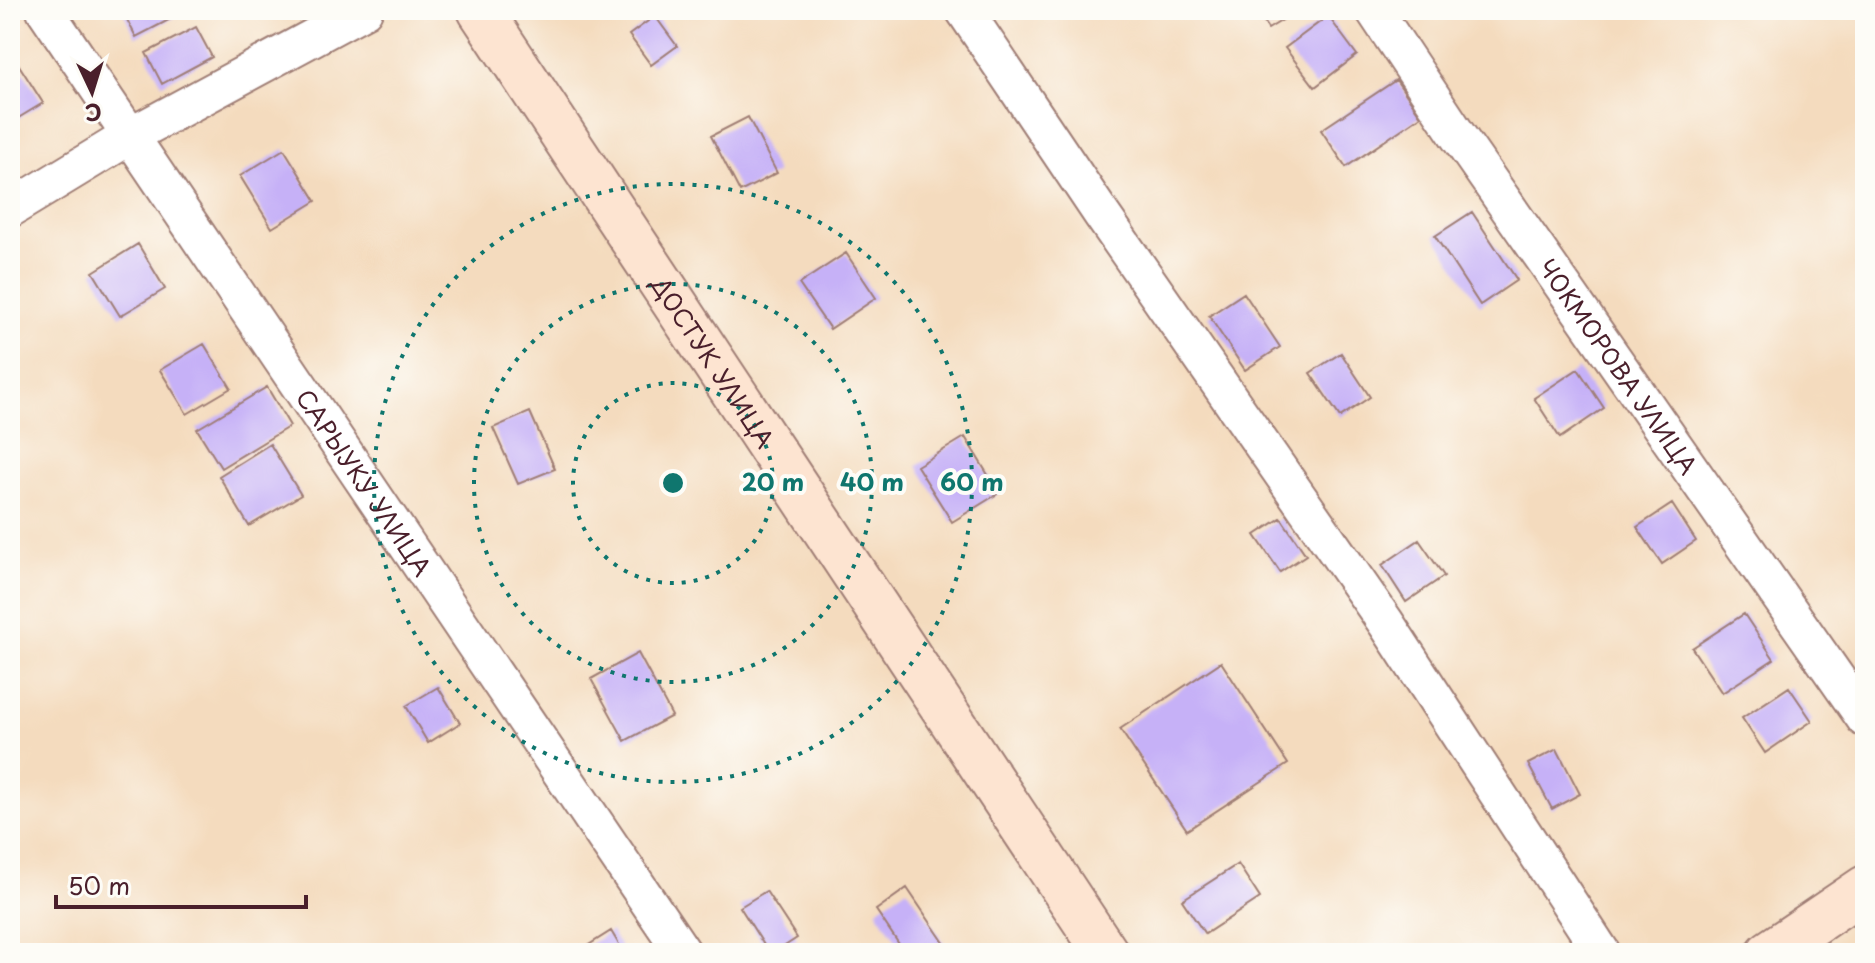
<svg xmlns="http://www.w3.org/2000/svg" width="1875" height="963" font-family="'Playpen Sans',sans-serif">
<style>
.building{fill:#c6b1f7}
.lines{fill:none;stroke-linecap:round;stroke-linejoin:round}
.minor-casing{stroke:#9f7d74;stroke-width:40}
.secondary-casing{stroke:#9f7d74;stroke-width:48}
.minor{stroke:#fff;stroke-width:36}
.secondary{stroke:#fde4d1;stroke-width:44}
.ring{fill:none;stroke:#0f766e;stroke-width:4;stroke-dasharray:4 8}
.labels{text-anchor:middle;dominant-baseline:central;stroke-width:8;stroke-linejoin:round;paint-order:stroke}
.street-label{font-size:24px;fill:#4a1f2b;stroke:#fdfcf7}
.centre{fill:#0f766e;stroke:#fdfcf7;stroke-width:4}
.ring-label{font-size:24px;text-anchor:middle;font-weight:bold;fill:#0f766e;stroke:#fdfcf7;stroke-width:8;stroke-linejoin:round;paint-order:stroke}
</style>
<rect width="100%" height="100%" fill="#fdfcf7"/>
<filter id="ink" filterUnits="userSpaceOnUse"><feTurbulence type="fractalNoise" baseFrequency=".0125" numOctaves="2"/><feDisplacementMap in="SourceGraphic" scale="16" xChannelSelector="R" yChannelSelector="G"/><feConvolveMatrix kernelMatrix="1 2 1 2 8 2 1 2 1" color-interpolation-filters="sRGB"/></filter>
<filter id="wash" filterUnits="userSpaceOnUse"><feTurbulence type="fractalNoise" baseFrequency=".006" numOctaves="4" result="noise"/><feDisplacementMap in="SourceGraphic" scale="32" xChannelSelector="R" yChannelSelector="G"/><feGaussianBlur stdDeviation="1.8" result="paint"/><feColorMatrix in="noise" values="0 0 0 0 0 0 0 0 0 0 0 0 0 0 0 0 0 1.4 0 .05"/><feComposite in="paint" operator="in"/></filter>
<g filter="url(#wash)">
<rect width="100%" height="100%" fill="#f4dbbe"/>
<g id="blocks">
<path class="building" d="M 122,10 L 188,10 L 136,37 Z
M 1256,10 L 1299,10 L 1268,29 Z
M 655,16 L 677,46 L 651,65 L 629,35 Z
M 1328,16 L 1357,55 L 1315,87 L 1285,48 Z
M 196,27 L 212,57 L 162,84 L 146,53 Z
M 17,62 L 43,103 L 10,123 L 10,66 Z
M 1396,80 L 1421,116 L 1346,167 L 1321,130 Z
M 748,117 L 777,173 L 740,192 L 711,136 Z
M 284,149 L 316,201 L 272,228 L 240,176 Z
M 1472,212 L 1517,280 L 1480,305 L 1435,236 Z
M 138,244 L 165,289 L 120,316 L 93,272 Z
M 846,253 L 876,298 L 830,329 L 799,284 Z
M 1244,293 L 1280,347 L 1245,370 L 1209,316 Z
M 204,344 L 231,388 L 187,414 L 160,370 Z
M 1341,353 L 1370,397 L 1340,417 L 1310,373 Z
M 1578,369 L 1604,408 L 1560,438 L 1534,398 Z
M 267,387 L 290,426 L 221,468 L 197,429 Z
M 530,412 L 555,469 L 518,484 L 493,428 Z
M 965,437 L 999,493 L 952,522 L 917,466 Z
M 270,444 L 301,495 L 249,526 L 219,476 Z
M 1672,504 L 1696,541 L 1662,564 L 1637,527 Z
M 1281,518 L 1306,555 L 1280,572 L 1255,535 Z
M 1419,540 L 1444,576 L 1406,602 L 1382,565 Z
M 1744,614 L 1774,659 L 1722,693 L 1692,648 Z
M 638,653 L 672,716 L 625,741 L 591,679 Z
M 1221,662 L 1288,764 L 1187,830 L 1120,729 Z
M 438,687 L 460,723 L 428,743 L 406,706 Z
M 1789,687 L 1812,721 L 1765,753 L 1742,718 Z
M 1557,749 L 1580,794 L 1552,809 L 1528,764 Z
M 1238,864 L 1260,898 L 1205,934 L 1182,900 Z
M 907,888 L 951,953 L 905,953 L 876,910 Z
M 766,891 L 797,938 L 774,953 L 769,953 L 740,907 Z
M 611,931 L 624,953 L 576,953 Z"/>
</g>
</g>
<g filter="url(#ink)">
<use href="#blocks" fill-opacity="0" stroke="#9f7d74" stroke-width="2"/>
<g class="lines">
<defs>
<g id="minor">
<path id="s1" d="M 45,10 L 683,953"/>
<path d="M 964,10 L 1102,215 L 1386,623 L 1602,953"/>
<path id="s2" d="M 1374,10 L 1458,136 L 1865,719"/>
<path d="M 10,209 L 130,136 L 364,10"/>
</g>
<g id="secondary">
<path id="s3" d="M 480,10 L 1106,953"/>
<path d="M 1769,953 L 1865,888"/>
</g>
</defs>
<use href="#minor" class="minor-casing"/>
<use href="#secondary" class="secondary-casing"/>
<use href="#minor" class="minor"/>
<use href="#secondary" class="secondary"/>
</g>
</g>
<g class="ring">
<circle cx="673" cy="483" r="100"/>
<circle cx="673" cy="483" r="199"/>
<circle cx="673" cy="483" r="299"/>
</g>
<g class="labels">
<g class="street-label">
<text stroke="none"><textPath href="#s3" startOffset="422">ДОСТУК УЛИЦА</textPath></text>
<text stroke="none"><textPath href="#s2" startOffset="432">ЧОКМОРОВА УЛИЦА</textPath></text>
<text stroke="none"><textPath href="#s1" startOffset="570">САРЫУКУ УЛИЦА</textPath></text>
</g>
</g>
<circle cx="673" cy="483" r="12" class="centre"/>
<g class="ring-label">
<text x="773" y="491">20 m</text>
<text x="872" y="491">40 m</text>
<text x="972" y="491">60 m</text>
</g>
<rect width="1875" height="963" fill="none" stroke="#fdfcf7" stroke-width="40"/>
<g transform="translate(92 92) rotate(176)" stroke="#fdfcf7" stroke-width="6" paint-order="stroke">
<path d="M0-6L14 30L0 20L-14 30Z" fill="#4a1f2b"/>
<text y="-12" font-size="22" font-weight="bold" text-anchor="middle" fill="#4a1f2b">С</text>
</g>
<path d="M56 895v12h250v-12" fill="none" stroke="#4a1f2b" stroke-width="4"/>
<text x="68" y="895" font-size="24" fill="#4a1f2b" stroke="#fdfcf7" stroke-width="6" paint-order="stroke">50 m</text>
</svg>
